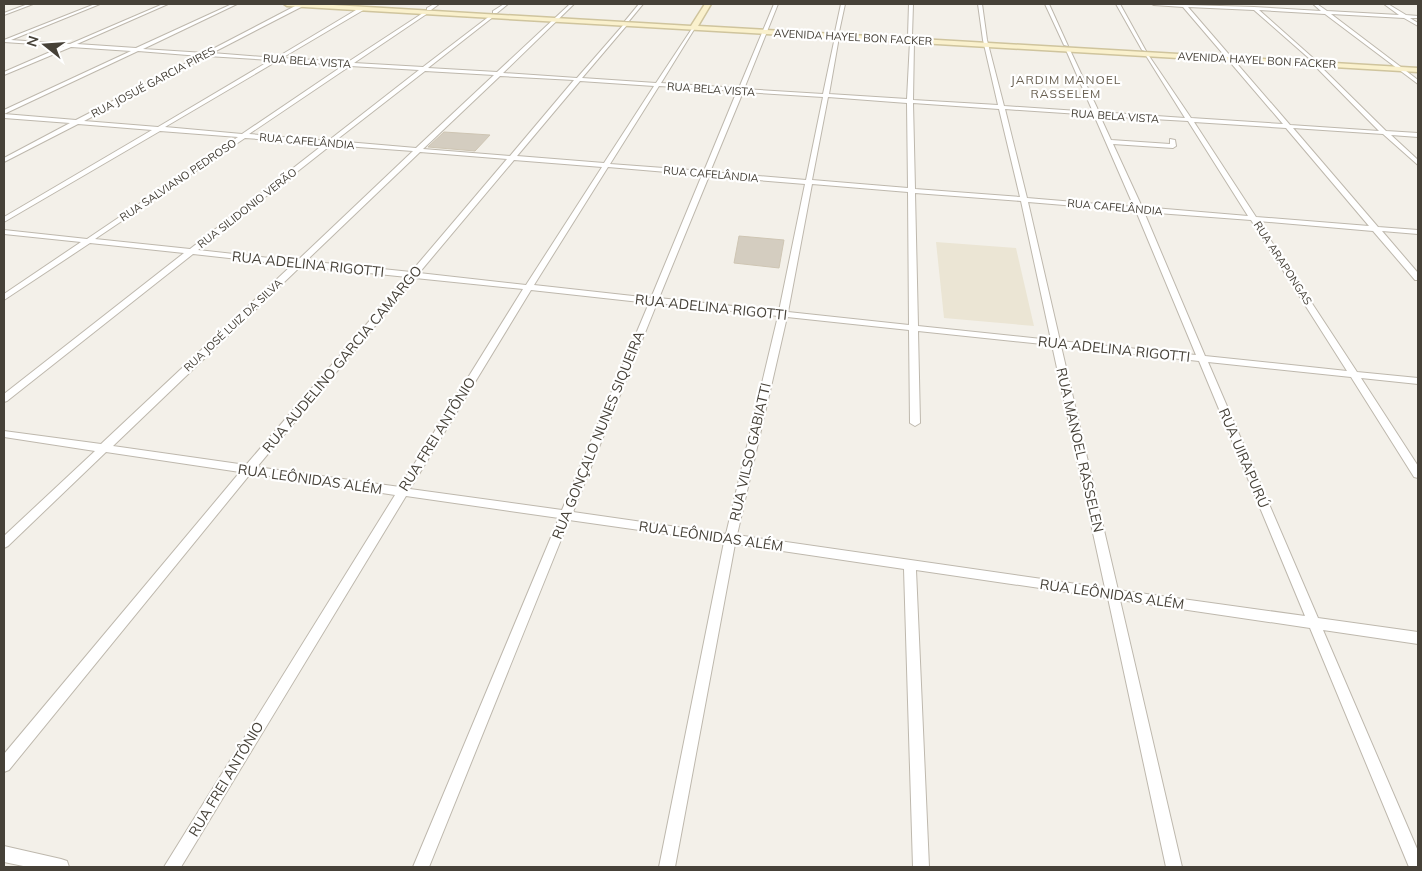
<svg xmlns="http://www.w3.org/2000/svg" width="1422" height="871" font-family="Mulish,sans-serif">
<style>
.education{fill:#ebe5d4}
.building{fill:#d4cdc0;stroke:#cec5b3}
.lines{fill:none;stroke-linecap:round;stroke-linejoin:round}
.street-casing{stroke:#beb8ad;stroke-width:2}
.secondary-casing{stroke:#cfc49d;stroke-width:3}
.street{fill:#fff;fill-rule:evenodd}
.secondary{fill:#faf1cd;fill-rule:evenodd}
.labels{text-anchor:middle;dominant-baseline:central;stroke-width:4.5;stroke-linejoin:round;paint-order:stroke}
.far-street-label{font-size:11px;fill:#464138;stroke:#fff}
.far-neighbourhood-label{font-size:12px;letter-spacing:1px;fill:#685f50;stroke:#fff}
.street-label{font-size:14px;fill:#464138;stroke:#fff}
</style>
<rect width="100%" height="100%" fill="#f3f0e9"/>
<path class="education" d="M 936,242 L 1016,248 L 1034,326 L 944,318 Z"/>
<path class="building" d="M 444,132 L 490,135 L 475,151 L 428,147 Z
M 739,236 L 784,240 L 779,268 L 734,263 Z"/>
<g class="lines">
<defs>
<path id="street" d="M 28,4 L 33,4 L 4,15 L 4,13 Z
M 95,4 L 100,4 L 11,40 L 70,44 L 163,4 L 168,4 L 77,44 L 136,48 L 232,4 L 237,4 L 143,49 L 205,53 L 299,4 L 303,4 L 303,6 L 212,53 L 276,58 L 361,7 L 365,7 L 365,9 L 282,58 L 348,62 L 426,11 L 428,13 L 354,63 L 423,67 L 491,15 L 493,17 L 428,68 L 497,72 L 570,4 L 574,4 L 503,73 L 577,78 L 625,23 L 627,25 L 582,78 L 656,83 L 693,27 L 695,28 L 661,83 L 739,88 L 774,4 L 778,4 L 744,89 L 823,94 L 835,37 L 837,36 L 839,37 L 829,94 L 907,99 L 910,41 L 912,40 L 914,41 L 913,100 L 998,105 L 983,40 L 978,4 L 982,4 L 987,40 L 1004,106 L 1093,112 L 1066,50 L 1068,49 L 1070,50 L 1099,112 L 1185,118 L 1145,54 L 1147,53 L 1191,118 L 1283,124 L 1183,7 L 1154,5 L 1152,4 L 1254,7 L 1321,11 L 1313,4 L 1317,4 L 1327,11 L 1399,15 L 1384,4 L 1388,4 L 1406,15 L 1418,16 L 1418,18 L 1410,18 L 1418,23 L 1418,26 L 1404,18 L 1331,14 L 1418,80 L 1418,84 L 1325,14 L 1259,10 L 1313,58 L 1311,60 L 1254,10 L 1188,7 L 1290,125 L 1379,131 L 1314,65 L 1316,62 L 1386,131 L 1418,133 L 1418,137 L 1391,135 L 1418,160 L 1418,165 L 1383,134 L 1293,128 L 1378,227 L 1418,230 L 1418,234 L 1382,231 L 1418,273 L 1418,280 L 1415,280 L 1373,231 L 1258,221 L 1357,372 L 1418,378 L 1418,384 L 1361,378 L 1418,466 L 1418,478 L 1414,477 L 1351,377 L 1208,362 L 1318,618 L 1418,632 L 1418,644 L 1323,630 L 1418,851 L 1418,867 L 1409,867 L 1310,628 L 1120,600 L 1182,867 L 1166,867 L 1108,598 L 916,570 L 929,867 L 913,867 L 904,569 L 735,544 L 675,867 L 659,867 L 724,542 L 569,520 L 429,867 L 413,867 L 559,518 L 406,496 L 181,867 L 164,867 L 395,495 L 251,473 L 9,770 L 4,772 L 4,754 L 240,472 L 106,452 L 8,546 L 4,548 L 4,536 L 95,451 L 4,437 L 4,431 L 101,444 L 292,265 L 193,254 L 7,401 L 4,402 L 4,394 L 184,253 L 90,243 L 4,300 L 4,294 L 81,242 L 4,234 L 4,230 L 87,239 L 238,137 L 160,131 L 4,222 L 4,217 L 152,130 L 78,124 L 4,162 L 4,158 L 70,123 L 4,118 L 4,114 L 76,120 L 200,56 L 138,51 L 4,114 L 4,110 L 131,51 L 71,47 L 4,75 L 4,72 L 64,46 L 4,42 L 4,40 ZM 207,56 L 271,60 L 158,127 L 84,121 ZM 277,61 L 344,65 L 242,134 L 165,127 ZM 350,66 L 419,70 L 328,141 L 249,134 ZM 425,71 L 494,75 L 416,148 L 335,141 ZM 500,76 L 574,80 L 510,156 L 423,149 ZM 580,81 L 654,86 L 604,163 L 517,156 ZM 659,86 L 737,91 L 704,171 L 610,164 ZM 743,92 L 823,97 L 806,180 L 710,172 ZM 828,97 L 907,103 L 908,188 L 812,180 ZM 913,103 L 999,109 L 1020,197 L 915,189 ZM 1005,109 L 1094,115 L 1134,207 L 1027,198 ZM 1100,116 L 1188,121 L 1248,216 L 1142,207 L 1113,144 L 1173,148 L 1176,146 L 1175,140 L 1170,139 L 1170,144 L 1111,140 ZM 1194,122 L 1286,128 L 1369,226 L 1256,217 ZM 245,138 L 324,144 L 190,249 L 95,239 ZM 331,145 L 413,151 L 297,261 L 198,250 ZM 420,152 L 507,159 L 411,272 L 306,261 ZM 514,160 L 602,167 L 526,285 L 419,273 ZM 608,167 L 702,175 L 651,298 L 534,285 ZM 709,176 L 805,184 L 779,311 L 659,298 ZM 812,184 L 908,192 L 909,325 L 788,312 ZM 915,193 L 1021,201 L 1051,340 L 918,326 ZM 1028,202 L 1136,211 L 1196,355 L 1060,341 ZM 1144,212 L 1251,220 L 1347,371 L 1205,356 ZM 301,266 L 407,277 L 246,465 L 113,446 ZM 415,278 L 523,289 L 400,487 L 257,467 ZM 531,290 L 649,303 L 562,510 L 410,489 ZM 657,303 L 778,316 L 726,534 L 573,512 ZM 787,317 L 909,330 L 910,423 L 915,426 L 920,423 L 918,331 L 1052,345 L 1105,588 L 737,535 ZM 1061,346 L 1199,361 L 1305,616 L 1118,590 Z
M 434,4 L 439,4 L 431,10 L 427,10 L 427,8 Z
M 504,4 L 508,4 L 497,13 L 493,13 L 493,11 Z
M 639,4 L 643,4 L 629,21 L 625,21 Z
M 841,4 L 845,4 L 839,32 L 837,33 L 835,32 Z
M 909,4 L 913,4 L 912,36 L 910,37 L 908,36 Z
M 1045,4 L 1049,4 L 1068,46 L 1064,45 Z
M 1116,4 L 1120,4 L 1146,51 L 1142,50 Z
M 4,846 L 61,859 L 67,861 L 69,867 L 28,867 L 4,862 Z"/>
<path id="secondary" d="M 284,4 L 316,4 L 691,26 L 705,4 L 711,4 L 698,26 L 1418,68 L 1418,72 L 287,6 Z"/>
</defs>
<use href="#street" class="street-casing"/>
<use href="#secondary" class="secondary-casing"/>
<use href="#street" class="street"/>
<use href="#secondary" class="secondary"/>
</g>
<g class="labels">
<g class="far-street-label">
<text transform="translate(853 37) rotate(3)">AVENIDA HAYEL BON FACKER</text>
<text transform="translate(1257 60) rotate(3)">AVENIDA HAYEL BON FACKER</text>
<text transform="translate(307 61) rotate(4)">RUA BELA VISTA</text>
<text transform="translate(153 82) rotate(-28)">RUA JOSUÉ GARCIA PIRES</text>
<text transform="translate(711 89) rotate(4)">RUA BELA VISTA</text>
<text transform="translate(1115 116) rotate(4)">RUA BELA VISTA</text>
<text transform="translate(307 141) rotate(5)">RUA CAFELÂNDIA</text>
<text transform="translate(711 174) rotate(5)">RUA CAFELÂNDIA</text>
<text transform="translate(178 180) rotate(-34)">RUA SALVIANO PEDROSO</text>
<text transform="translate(1115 207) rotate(5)">RUA CAFELÂNDIA</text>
<text transform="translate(247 208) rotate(-38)">RUA SILIDONIO VERÃO</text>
<text transform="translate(1283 263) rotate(57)">RUA ARAPONGAS</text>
<text transform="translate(233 325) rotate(-43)">RUA JOSÉ LUIZ DA SILVA</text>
</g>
<g class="far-neighbourhood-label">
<text x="1066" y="79">JARDIM MANOEL<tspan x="1066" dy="14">RASSELEM</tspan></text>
</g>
<g class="street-label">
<text transform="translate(308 264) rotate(6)">RUA ADELINA RIGOTTI</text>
<text transform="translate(711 307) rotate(6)">RUA ADELINA RIGOTTI</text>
<text transform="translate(1114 349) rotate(6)">RUA ADELINA RIGOTTI</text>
<text transform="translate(342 359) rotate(-50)">RUA AUDELINO GARCIA CAMARGO</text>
<text transform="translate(437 434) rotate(-58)">RUA FREI ANTÔNIO</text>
<text transform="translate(598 435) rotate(-68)">RUA GONÇALO NUNES SIQUEIRA</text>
<text transform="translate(1080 450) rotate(77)">RUA MANOEL RASSELEN</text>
<text transform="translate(750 452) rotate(-77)">RUA VILSO GABIATTI</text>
<text transform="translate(1244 458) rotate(67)">RUA UIRAPURÚ</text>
<text transform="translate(310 479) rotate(8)">RUA LEÔNIDAS ALÉM</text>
<text transform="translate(711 536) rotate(8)">RUA LEÔNIDAS ALÉM</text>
<text transform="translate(1112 594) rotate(8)">RUA LEÔNIDAS ALÉM</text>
<text transform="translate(226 779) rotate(-59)">RUA FREI ANTÔNIO</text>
</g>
</g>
<rect width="1422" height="871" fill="none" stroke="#464138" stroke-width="10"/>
<g transform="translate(45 45) rotate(287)" stroke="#ffffff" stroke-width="4" paint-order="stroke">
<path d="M0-4L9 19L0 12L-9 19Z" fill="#464138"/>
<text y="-8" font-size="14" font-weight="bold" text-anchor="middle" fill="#464138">N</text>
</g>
</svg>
